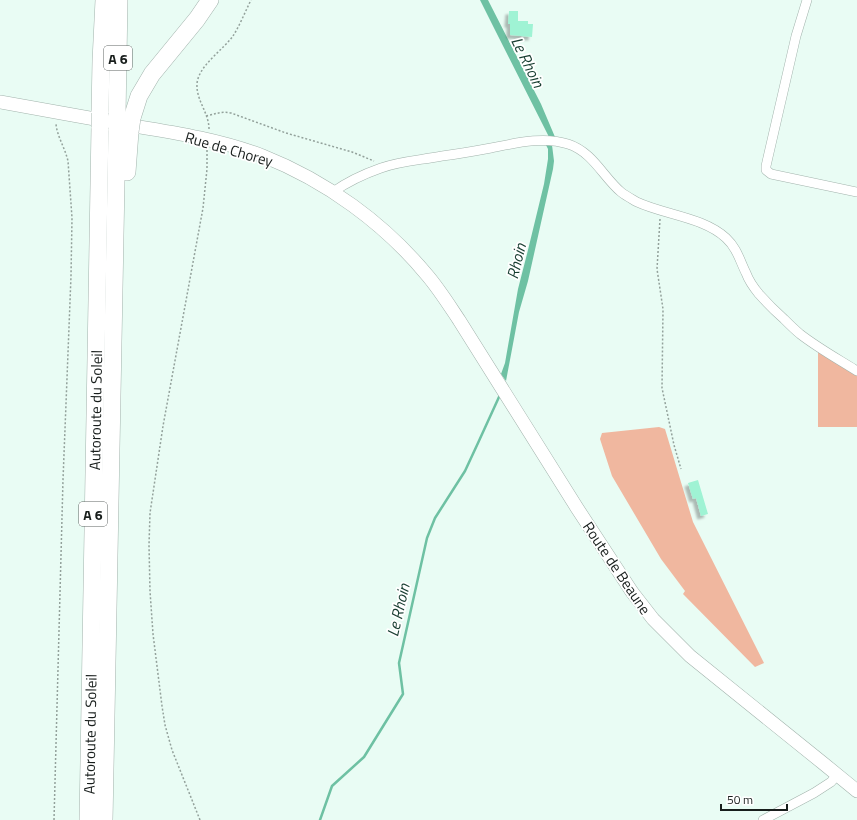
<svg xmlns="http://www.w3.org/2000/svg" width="857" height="820" font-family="'Titillium Web',sans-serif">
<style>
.green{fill:#f0b79f}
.water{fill:#6ec1a3}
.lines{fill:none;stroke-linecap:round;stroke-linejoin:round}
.stream{stroke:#6ec1a3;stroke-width:2.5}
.building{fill:#9ff3d4;filter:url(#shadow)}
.street-casing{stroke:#a2b3ac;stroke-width:10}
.secondary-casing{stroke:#a2b3ac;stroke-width:14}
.highway-casing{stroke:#a2b3ac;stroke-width:18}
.path{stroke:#93a19b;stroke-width:1.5;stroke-dasharray:2 2;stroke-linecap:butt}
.street{stroke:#fff;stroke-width:9}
.secondary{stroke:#fff;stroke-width:13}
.highway{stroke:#fff;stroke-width:17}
.highway-bridge-casing{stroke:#a2b3ac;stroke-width:18;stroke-linecap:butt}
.highway-bridge{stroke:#fff;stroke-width:17}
.labels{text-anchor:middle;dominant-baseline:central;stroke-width:3.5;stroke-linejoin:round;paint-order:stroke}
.shield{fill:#fff;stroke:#5d6260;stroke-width:1}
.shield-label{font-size:14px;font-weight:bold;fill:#181e1c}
.street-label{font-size:15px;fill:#181e1c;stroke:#fff}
.water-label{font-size:16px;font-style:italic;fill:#173d30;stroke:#fff}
</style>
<defs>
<filter id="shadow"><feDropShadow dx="-3.5" dy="3.5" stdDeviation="1" flood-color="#0004"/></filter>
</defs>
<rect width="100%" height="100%" fill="#e9fcf4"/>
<path class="green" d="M 818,348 L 857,375 L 857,427 L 818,427 Z
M 659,427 L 665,429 L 693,522 L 764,663 L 755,667 L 683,594 L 685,591 L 661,559 L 612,476 L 600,439 L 602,433 Z"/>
<path class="water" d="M 480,0 L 488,0 L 541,104 L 555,137 L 549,137 L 496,32 Z
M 546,145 L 552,145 L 554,161 L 553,169 L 528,281 L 519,312 L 506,381 L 501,374 L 505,363 L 518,289 L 527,254 L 544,184 L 548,159 L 548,149 Z"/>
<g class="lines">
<path class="stream" d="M 320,820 L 332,786 L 364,757 L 403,694 L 399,663 L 427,538 L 435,518 L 465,471 L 478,443 L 499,397"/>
</g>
<path class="building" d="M 509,11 L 518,11 L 518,21 L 528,21 L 528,24 L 533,24 L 532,37 L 510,35 L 510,24 L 508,24 Z
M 698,480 L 708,514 L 701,516 L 696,498 L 693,499 L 688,483 Z"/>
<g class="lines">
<defs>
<path id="street" d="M 807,0 L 796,36 L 766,166 L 766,170 L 771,174 L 857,192
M 333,192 C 347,182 364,174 381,168 C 400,161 422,160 442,156 C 458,154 475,151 491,148 C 516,143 544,136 568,144 C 593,152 603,177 621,192 C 626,196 632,199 637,202 C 665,215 703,217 726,238 C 737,248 740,261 746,273 C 749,281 754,288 759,294 C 767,303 775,311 784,319 C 789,324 794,329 800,334 C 818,348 838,359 857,371
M 763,820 L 814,793 L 831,782 L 837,775"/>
<path id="secondary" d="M 0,102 C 45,110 89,118 134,126 C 177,133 221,140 263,156 C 326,181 384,223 427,275 C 439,289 449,305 459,320 L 577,508 L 632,592 L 653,619 L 690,656 L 824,764 L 857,791"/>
<g id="highway">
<path d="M 100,113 L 101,61 L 104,0"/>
<path d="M 117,116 L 119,0"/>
<path d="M 132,118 L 139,96 L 152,74 L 197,19 L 210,0"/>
<path d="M 127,172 L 130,132"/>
<path id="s1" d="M 88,820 L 100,127"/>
<path d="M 104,820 C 109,590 113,360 117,129"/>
</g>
</defs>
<use href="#street" class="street-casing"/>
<use href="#secondary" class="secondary-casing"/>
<use href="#highway" class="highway-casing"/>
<path class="path" d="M 206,116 C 215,114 222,111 231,113 L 286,133 L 352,152 L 374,161
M 209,129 C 209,113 196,100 197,84 C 198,66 223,50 233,36 C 240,25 245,12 251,0
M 660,219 L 657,269 L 663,309 L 662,388 L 674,445 L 681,469
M 54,820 L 63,480 L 71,276 L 72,218 L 68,161 C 65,148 57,136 56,124
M 200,820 L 172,750 L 165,725 L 162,706 L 153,634 L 150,591 L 149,545 L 150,513 L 163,426 L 203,208 L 207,169 L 207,150"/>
<use href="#street" class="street"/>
<use href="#secondary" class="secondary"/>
<use href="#highway" class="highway"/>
<defs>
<path id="highway-bridge" d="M 100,127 L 100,113
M 117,129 L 117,116
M 130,132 L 132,118"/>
</defs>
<use href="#highway-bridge" class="highway-bridge-casing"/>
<use href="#highway-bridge" class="highway-bridge"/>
</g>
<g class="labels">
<g class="shield">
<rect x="104" y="46" width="28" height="24" rx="3"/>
<rect x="79" y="502" width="28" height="24" rx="3"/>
</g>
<g class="shield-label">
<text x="118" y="58">A 6</text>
<text x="93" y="514">A 6</text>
</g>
<g class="street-label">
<text transform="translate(229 149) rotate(16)">Rue de Chorey</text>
<text stroke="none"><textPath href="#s1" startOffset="410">Autoroute du Soleil</textPath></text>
<text transform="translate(617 568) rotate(56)">Route de Beaune</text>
<text stroke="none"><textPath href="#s1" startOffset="86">Autoroute du Soleil</textPath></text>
</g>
<g class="water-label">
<text transform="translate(528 62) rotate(64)">Le Rhoin</text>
<text transform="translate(516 261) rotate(-76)">Rhoin</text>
<text transform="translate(398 610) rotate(-77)">Le Rhoin</text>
</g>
</g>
<path d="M721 804v6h66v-6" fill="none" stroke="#181e1c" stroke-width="2"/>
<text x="727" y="804" font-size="12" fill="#181e1c" stroke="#ffffff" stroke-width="3" paint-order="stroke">50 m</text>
</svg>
